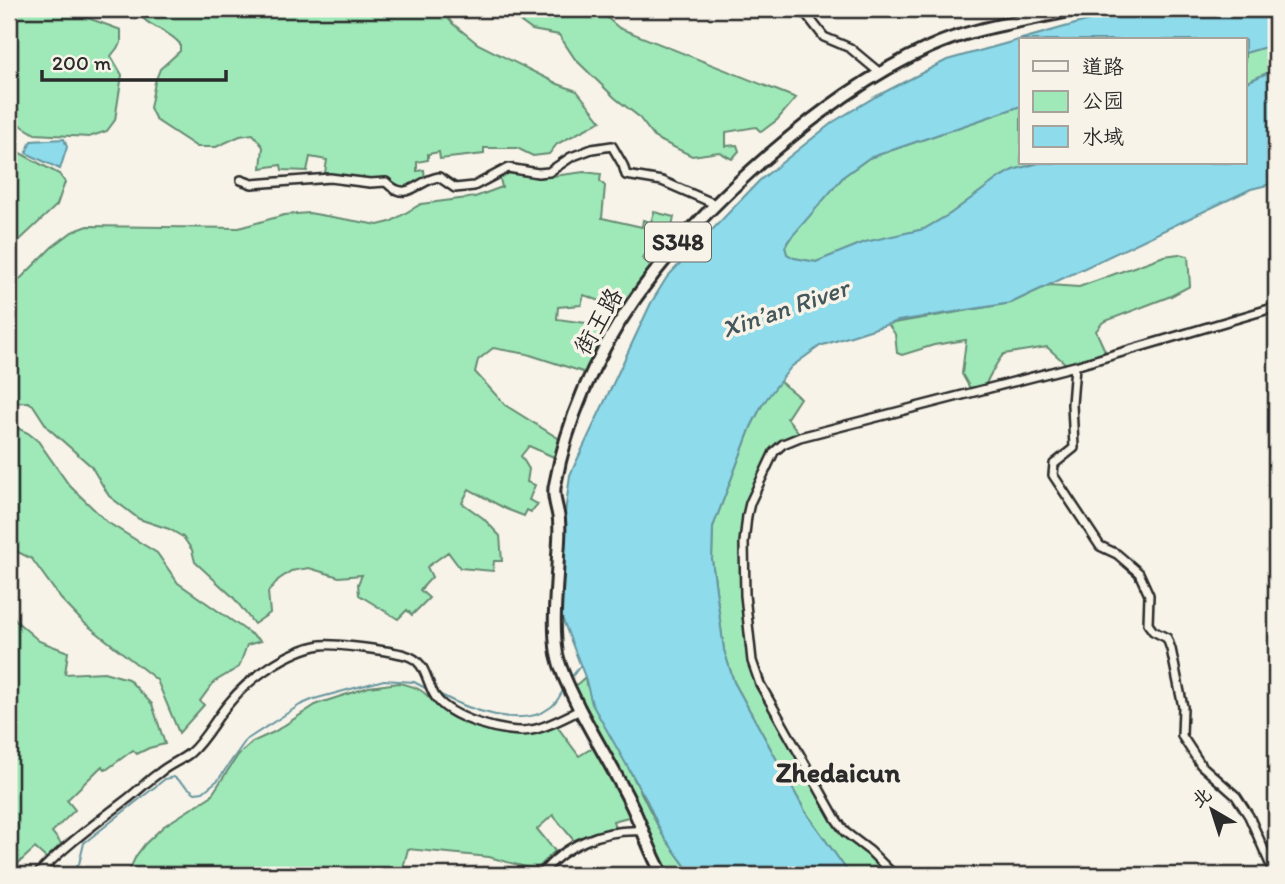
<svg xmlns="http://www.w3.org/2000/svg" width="1285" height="884" font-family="Itim,'LXGW WenKai TC',sans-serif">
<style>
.green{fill:#9fe9b8;stroke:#658a72;stroke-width:2}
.water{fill:#8ddbeb;stroke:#66959e;stroke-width:2}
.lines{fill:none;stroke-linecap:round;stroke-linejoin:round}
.stream{stroke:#66959e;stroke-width:2}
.street-casing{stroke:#2b2b2b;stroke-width:12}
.primary-casing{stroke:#2b2b2b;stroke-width:16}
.street{stroke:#f7f3e8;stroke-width:7}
.primary{stroke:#f7f3e8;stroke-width:10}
.labels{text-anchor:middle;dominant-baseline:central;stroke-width:7;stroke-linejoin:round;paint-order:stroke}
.shield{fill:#f7f3e8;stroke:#686764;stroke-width:2}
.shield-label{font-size:23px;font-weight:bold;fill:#2b2b2b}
.street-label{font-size:24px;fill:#2b2b2b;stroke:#f7f3e8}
.water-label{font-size:26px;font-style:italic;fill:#44575b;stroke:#f7f3e8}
.quarter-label{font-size:28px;font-weight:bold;fill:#2b2b2b;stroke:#f7f3e8}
</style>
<rect width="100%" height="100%" fill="#f7f3e8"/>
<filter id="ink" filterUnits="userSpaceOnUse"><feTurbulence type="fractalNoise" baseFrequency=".0143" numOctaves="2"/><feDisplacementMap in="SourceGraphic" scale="14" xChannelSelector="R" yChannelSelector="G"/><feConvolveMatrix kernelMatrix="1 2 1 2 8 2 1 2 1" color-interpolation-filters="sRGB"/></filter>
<g filter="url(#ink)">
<path class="green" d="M 9,9 L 81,9 L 85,17 L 121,30 L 121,43 L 111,56 L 122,75 L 115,120 L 107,131 L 89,137 L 35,134 L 9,118 Z
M 136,9 L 441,9 L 452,23 L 478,44 L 558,84 L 577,91 L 601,121 L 557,144 L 549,154 L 533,156 L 517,148 L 484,148 L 484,154 L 440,159 L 439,152 L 428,154 L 428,160 L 417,162 L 417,171 L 424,170 L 425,180 L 400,190 L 386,180 L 358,180 L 325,173 L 327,160 L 310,157 L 307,171 L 282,170 L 281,165 L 261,168 L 263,147 L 253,134 L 240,136 L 216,147 L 197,147 L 156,120 L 150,108 L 155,82 L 160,69 L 180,51 L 180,44 C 167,28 146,28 136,9 Z
M 503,9 L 597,9 L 619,28 L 796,98 L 777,120 L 761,132 L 756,127 L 726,132 L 726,146 L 737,145 L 739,151 L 732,159 L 719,152 L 692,156 L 655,138 L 638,116 L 615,98 L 575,59 L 559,35 L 532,30 Z
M 1276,44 L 1276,69 L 1245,83 L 1245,53 Z
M 1021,106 L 1021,163 L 1039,163 L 1013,170 L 1000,177 L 950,214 L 924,229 L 858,245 L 816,262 L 794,258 L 787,254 L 785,247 L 792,235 L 844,176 L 869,158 Z
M 9,147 L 59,174 L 65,182 L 57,205 L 21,239 L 9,244 Z
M 509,170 L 538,178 L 584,172 L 601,174 L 600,181 L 605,186 L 602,218 L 642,227 L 643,220 L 651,222 L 654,212 L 674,217 L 672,227 L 642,258 L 652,267 L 622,309 L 584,295 L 581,305 L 558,307 L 557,319 L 586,323 L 609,332 L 586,373 L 527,354 L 493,348 L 478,360 L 475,372 L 505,405 L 561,440 L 556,458 L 529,446 L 521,456 L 529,469 L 527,482 L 535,485 L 529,500 L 538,504 L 531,512 L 527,510 L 524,516 L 506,509 L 469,489 L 462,503 L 483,518 L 500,536 L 502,561 L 494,561 L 493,571 L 460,568 L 448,552 L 427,567 L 432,577 L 420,590 L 429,598 L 412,615 L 407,610 L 398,619 L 359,595 L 358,584 L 362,575 L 339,577 L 309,568 L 291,571 L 278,580 L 268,592 L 270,613 L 254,624 L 233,597 L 195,562 L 192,550 L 183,537 L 169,529 L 139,519 L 109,496 L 91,466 L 48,428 L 33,405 L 28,402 L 9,403 L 9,290 L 52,247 L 72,232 L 88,226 L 239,228 L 284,215 L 309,213 L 378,225 L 390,222 L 421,204 L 475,197 L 502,187 L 499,175 Z
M 1179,254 L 1188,256 L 1190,286 L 1171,296 L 1103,322 L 1096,331 L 1106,353 L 1067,365 L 1047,347 L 1004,354 C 1000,357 986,381 986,385 L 971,390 L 962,374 L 966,340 L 934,345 L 902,355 L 897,353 L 895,334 L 888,324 L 1011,303 L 1049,285 L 1079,287 L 1164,256 Z
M 779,381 L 800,398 L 787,418 L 800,434 L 765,462 L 742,540 L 757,682 L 834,821 L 875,858 L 890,875 L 850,875 L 805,811 L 734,682 L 724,650 L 712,560 L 713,527 L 751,427 L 762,405 Z
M 9,424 L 28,433 L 38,441 L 69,485 L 107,522 L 157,553 L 178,583 L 261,641 L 247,645 L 239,667 L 214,682 L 200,701 L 204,705 L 179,733 L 157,680 L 82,621 L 61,599 L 32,559 L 16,551 L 9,550 Z
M 9,606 L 16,621 L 39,641 L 68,652 L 65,674 L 104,672 L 128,679 L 152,704 L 165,744 L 149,748 L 137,754 L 133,750 L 106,770 L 102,766 L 67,800 L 75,810 L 52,832 L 63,846 L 48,860 L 35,848 L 13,868 L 9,864 Z
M 585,677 L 586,684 L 662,834 L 692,875 L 667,875 L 573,688 Z
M 399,683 C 430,689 425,698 447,714 C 454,719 464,722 472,725 C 505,737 523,736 556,725 L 579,756 L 594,747 L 632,816 L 613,821 L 615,828 C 602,834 588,836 575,842 L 553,815 L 537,829 L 555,851 L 536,870 L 489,857 L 408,849 L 403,868 L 436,875 L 127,875 L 136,856 L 145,844 L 164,826 L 211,796 L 238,755 L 252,742 L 274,732 L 317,704 L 369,687 Z"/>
<path class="water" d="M 1171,9 L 1276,9 L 1276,44 L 1245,53 L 1245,40 L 1021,40 L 1021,106 L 869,158 L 844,176 L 788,241 L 785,247 L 787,254 L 794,258 L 816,262 L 865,242 L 924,229 L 950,214 L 1000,177 L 1013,170 L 1039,163 L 1245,163 L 1245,83 L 1276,69 L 1276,183 L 1251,189 L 1011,303 L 898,321 L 820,346 L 791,367 L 762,405 L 751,427 L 713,527 L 712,560 L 724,650 L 734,682 L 805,811 L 850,875 L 692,875 L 662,834 L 647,801 L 592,704 L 585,677 L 561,615 L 565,513 L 570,475 L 651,303 L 667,277 L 760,180 L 833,122 L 875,97 L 947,60 L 1104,16 Z
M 64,139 L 67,147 L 60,169 L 26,153 L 31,141 Z"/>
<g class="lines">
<path class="stream" d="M 571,678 L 580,666
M 439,694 C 467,709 522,730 551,707 C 557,703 560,695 564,689
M 69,875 L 79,864 L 84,843 L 165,779 L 174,777 L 195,793 L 203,792 L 218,780 L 246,740 L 300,705 L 314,699 L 384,680 L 414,682 L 427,689"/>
<defs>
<path id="street" d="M 797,9 L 807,15 L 824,37 L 850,48 L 880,73
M 241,180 L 252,184 L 330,178 L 370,183 L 386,182 C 407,204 417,180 439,177 L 455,188 L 474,186 L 508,168 L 538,173 L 549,172 L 571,157 L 592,149 L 612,146 L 623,165 L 626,175 L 662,181 L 715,204
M 1075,366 L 1072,404 L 1074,448 L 1054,464 L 1053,475 L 1100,546 L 1117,554 L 1139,573 L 1149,595 L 1148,624 L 1153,631 L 1167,638 L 1171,649 L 1183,707 L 1182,736 L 1201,765 L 1236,796 L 1249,816 L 1275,875
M 37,875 C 64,846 95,824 126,800 C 137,792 147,781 159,773 C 168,765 180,761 190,753 C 206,739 215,719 229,703 C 249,678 289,650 321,645 C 334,643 391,651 405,655 C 427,661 425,680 435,696 C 448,718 507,735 531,730 C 548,727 565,717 580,710
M 541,875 C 564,844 604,829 642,831
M 894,875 L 870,851 L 845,832 L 836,819 L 760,684 L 752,661 L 745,595 L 744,543 L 747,516 L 750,503 L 774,452 L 783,444 L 800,437 L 1075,366 L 1276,307"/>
<path id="primary" d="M 663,875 C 650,853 643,829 632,806 C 616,773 596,741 579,708 C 571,691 561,674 557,654 C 552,622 557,587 558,555 C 559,543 560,532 559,520 C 558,508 552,497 555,485 C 580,348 667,243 770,154 C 819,112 870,74 930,47 C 975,26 1029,21 1077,9"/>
</defs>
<use href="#street" class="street-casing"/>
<use href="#primary" class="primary-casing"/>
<use href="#street" class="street"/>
<use href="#primary" class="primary"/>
</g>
</g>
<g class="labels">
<rect class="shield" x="645" y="222.5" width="66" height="39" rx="5"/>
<g class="shield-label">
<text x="678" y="242">S348</text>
</g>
<g class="street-label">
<text transform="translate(598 321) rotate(-60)">街王路</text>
</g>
<g class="water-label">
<text transform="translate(785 308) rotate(-19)">Xin’an River</text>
</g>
<g class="quarter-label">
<text x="838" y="772">Zhedaicun</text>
</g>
</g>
<rect width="1285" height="884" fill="none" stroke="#f7f3e8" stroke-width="35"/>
<rect x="18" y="18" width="1250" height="849" fill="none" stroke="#2b2b2b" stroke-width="2.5" filter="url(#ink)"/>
<rect x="1019" y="38" width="228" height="126" fill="#f7f3e8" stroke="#a5a39c" stroke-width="2"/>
<rect x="1033" y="61" width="35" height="10" fill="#f7f3e8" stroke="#a5a39c" stroke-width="2"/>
<text x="1082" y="74" font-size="21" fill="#2b2b2b">道路</text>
<rect x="1033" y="91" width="35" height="21" fill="#9fe9b8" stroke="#a5a39c" stroke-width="2"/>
<text x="1082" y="108" font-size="21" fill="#2b2b2b">公园</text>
<rect x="1033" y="126" width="35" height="21" fill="#8ddbeb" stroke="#a5a39c" stroke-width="2"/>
<text x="1082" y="144" font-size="21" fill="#2b2b2b">水域</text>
<g transform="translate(1212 810) rotate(321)" stroke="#f7f3e8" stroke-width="5" paint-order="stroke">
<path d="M0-5L12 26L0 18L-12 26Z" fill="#2b2b2b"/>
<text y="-10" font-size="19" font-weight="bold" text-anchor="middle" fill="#2b2b2b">北</text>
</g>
<path d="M42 70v10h184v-10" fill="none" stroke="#2b2b2b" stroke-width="3.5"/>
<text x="52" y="70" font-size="21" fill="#2b2b2b" stroke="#f7f3e8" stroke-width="5" paint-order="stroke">200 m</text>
</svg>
